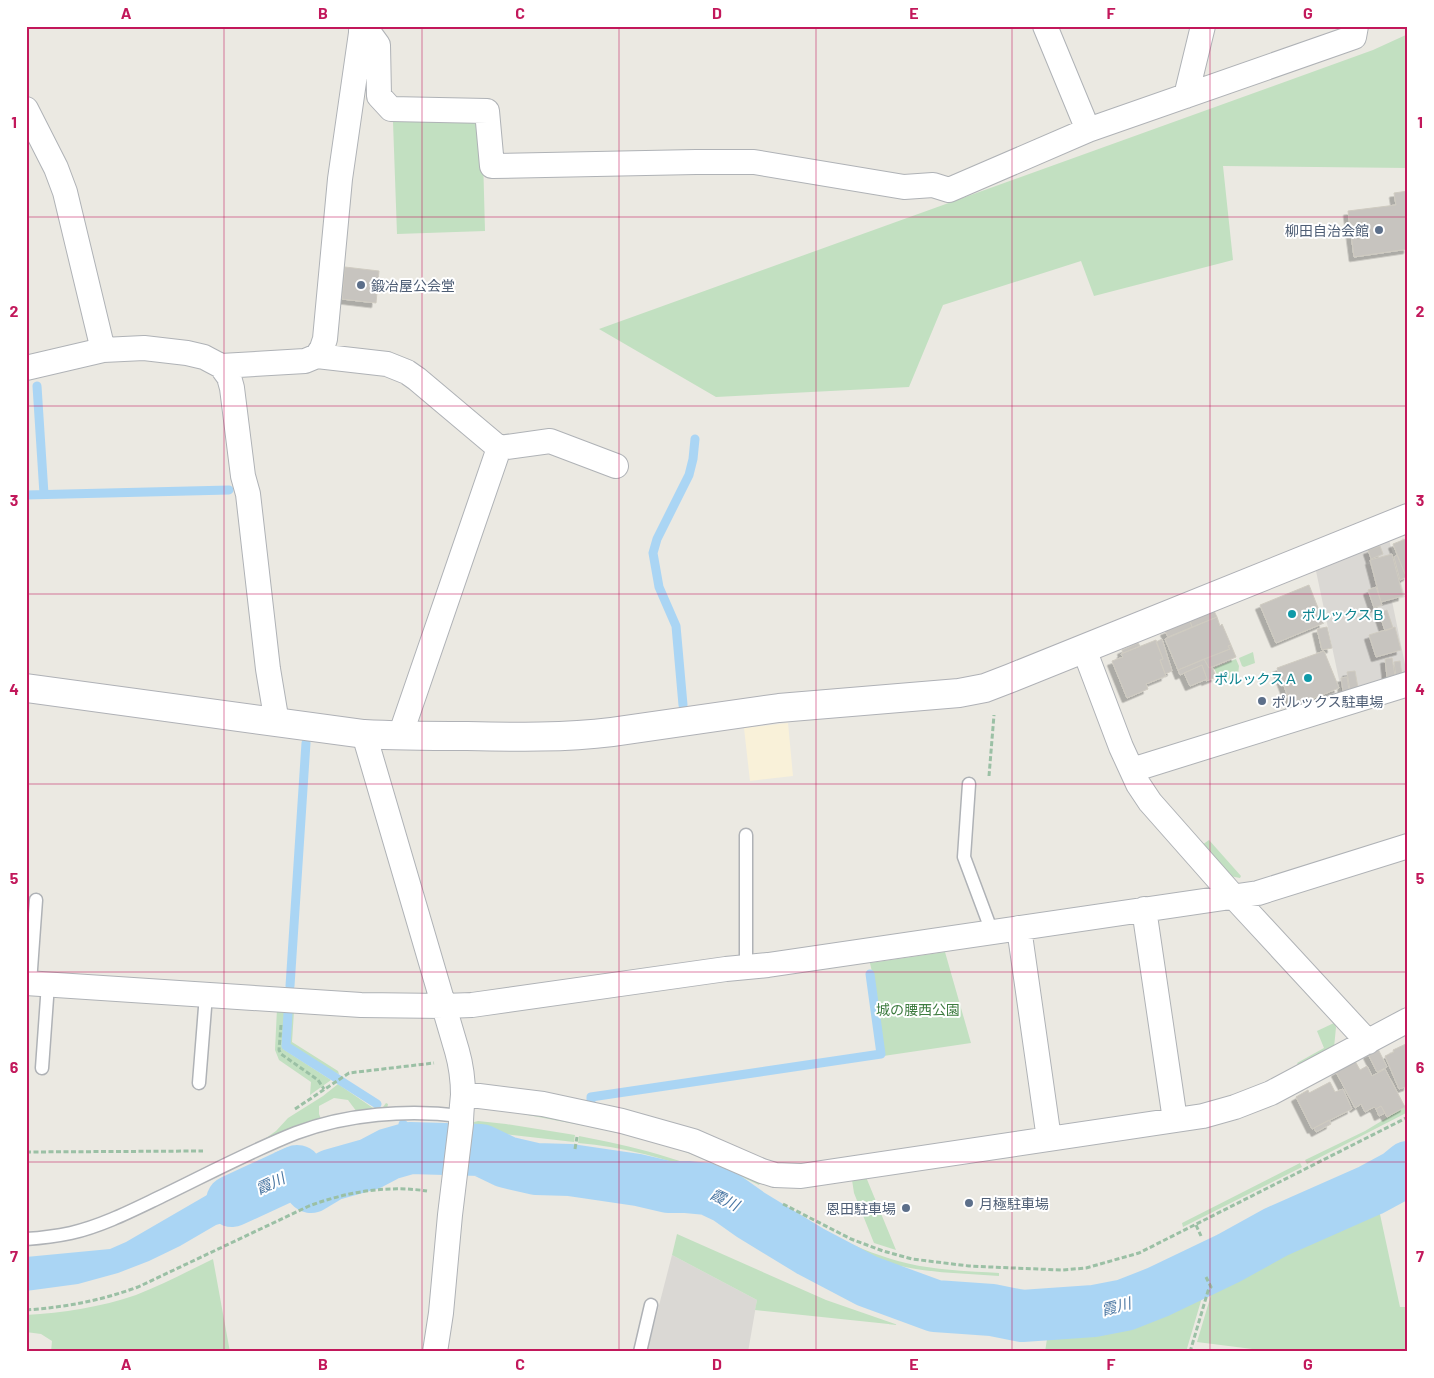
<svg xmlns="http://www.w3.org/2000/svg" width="1434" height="1378" font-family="Barlow,'Noto Sans JP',sans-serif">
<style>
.commercial{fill:#f9f1d9}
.industrial{fill:#dad8d4}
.green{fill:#c2e0c1}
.water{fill:#aad5f4}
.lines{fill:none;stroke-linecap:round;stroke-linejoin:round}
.stream{stroke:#aad5f4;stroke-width:9}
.river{stroke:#aad5f4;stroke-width:52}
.building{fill:#c7c4bf;stroke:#cfcbc1;filter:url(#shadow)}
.lane-casing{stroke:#afb2b6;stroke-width:15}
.street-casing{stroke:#afb2b6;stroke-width:26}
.secondary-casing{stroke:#afb1b6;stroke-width:30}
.path{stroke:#9bc0a5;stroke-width:3;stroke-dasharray:5 2.5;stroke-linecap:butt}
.lane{stroke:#fff;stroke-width:12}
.street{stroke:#fff;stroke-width:24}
.secondary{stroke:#fff;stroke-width:28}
.grid{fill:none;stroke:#c2185b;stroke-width:1;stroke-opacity:0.55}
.service-dot{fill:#5c6f8a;stroke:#fff;stroke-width:2}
.culture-dot{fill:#0f9aa8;stroke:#fff;stroke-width:2}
.labels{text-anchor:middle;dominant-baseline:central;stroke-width:4;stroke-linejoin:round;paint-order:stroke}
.service-label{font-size:14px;fill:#4e5e75;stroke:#fff;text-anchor:start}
.culture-label{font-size:14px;fill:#0d838f;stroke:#fff;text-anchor:start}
.park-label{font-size:14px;fill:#3e7c40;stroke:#fff}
.water-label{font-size:15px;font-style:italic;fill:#4a77a3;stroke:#fff}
.neatline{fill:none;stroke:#c2185b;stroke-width:2}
.grid-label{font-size:16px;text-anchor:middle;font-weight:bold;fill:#c2185b}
</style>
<defs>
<filter id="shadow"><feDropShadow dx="-4.5" dy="4.5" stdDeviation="0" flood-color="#0004"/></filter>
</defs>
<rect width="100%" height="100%" fill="#ebe9e2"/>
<path class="commercial" d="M 788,723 L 793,776 L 750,781 L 744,728 Z"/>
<path class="industrial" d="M 1389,540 L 1405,597 L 1392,601 L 1407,674 L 1342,694 L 1316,571 Z
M 672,1255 L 757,1300 L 748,1352 L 647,1352 Z"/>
<path class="green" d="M 1408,34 L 1408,168 L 1223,166 L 1233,260 L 1094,296 L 1081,261 L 943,305 L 909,387 L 716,397 L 599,329 L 1373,50 Z
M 482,119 L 485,231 L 397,234 L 393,122 Z
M 1253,652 L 1255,663 L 1244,667 L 1242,666 L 1239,658 Z
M 1236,659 L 1239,666 L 1238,675 L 1228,679 L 1223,684 L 1221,683 L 1214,668 Z
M 1209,840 L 1241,876 L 1240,878 L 1230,876 L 1202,845 Z
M 945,952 L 971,1043 L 593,1099 L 592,1103 L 588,1103 L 587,1095 L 878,1052 L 867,972 L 872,972 L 870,963 Z
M 277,1009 L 286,1010 L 283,1049 L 331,1080 L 310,1095 L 311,1082 L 279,1060 L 275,1050 Z
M 291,1011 L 294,1011 L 292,1042 L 338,1071 L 339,1074 L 334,1073 L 288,1044 Z
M 1334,1023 L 1336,1027 L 1334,1048 L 1299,1066 L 1297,1063 L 1324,1048 L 1317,1031 Z
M 338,1084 L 373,1108 L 383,1107 L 386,1103 L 388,1104 L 387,1109 L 357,1112 L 348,1100 L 334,1098 L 319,1106 L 319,1114 L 321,1119 L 259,1143 L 276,1131 L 288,1118 L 323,1096 Z
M 1408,1105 L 1408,1112 L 1307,1164 L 1305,1160 L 1365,1131 Z
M 497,1109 L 533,1112 L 666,1142 L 761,1182 L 759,1185 C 728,1170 697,1155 665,1145 C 610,1129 553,1120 497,1109 Z
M 478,1121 L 506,1124 L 575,1135 L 574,1142 L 478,1131 L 474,1125 L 474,1122 Z
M 579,1136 C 632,1146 685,1159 734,1183 C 788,1209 839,1245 898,1261 C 930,1270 966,1271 999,1273 L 999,1276 C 958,1273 915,1273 876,1259 C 831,1243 789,1217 747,1195 C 735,1188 723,1181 710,1176 C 668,1158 623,1147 578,1143 Z
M 1300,1163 L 1302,1167 L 1183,1227 L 1182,1223 Z
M 866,1177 L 896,1250 L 874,1243 L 854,1193 L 852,1180 Z
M 1408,1187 L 1408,1189 L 1378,1205 L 1400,1307 L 1408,1307 L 1408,1352 L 1277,1352 L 1197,1342 L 1214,1285 Z
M 677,1234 L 826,1300 L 898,1325 L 755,1310 L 757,1300 L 672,1255 Z
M 213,1259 L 230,1352 L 51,1352 L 52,1341 L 41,1334 L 26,1332 L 26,1315 C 63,1313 101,1307 136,1295 C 162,1285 188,1271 213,1259 Z
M 1203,1294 L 1186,1352 L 1045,1352 L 1047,1339 C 1107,1334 1149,1320 1203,1294 Z"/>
<path class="water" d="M 288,1147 L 305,1192 L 291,1198 L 284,1197 L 272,1200 L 259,1206 L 242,1217 L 216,1225 L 180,1246 L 149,1261 L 118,1273 L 78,1284 L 26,1291 L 26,1257 L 110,1249 L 126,1242 L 207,1195 L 270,1166 L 274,1153 Z"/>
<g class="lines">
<path class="stream" d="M 37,386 L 44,494
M 26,495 L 229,490
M 683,705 L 676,626 L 659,587 L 653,553 L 657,539 L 689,475 L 693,459 L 695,439
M 290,986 L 306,743
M 288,1013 L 286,1046 L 377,1104
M 591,1101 L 591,1097 L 881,1054 L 870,974
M 403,1124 L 426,1149"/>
<path class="river" d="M 232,1201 L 297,1171 L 311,1187 L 331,1175 L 370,1164 L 389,1154 L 410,1148 L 481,1150 L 506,1162 L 536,1169 L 570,1170 L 638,1180 L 668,1187 L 687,1187 L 708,1189 L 727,1198 L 751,1215 L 810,1251 L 867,1281 L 935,1306 L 992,1310 L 1022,1316 L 1094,1311 L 1125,1305 L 1158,1292 L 1229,1258 L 1276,1232 L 1371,1190 L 1397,1176 L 1408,1167"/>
</g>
<path class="building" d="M 1408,191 L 1408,249 L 1354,257 L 1348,211 L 1396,205 L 1394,193 Z
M 345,267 L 379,271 L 376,303 L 342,299 Z
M 1407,535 L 1408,535 L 1408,573 L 1405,574 L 1393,544 L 1408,538 Z
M 1380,546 L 1383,554 L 1371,559 L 1368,550 Z
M 1392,554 L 1403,596 L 1381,602 L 1370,560 Z
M 1397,555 L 1405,574 L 1408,573 L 1408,576 L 1400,580 L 1394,557 Z
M 1309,585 L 1324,623 L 1276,643 L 1260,605 Z
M 1376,587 L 1382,605 L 1374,608 L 1368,590 Z
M 1387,610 L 1393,628 L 1385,631 L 1379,613 Z
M 1214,611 L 1217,617 L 1192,627 L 1190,621 Z
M 1217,617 L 1220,626 L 1222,624 L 1231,645 L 1228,646 L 1230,649 L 1178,670 L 1165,639 Z
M 1190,621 L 1192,627 L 1168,637 L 1165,631 Z
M 1327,627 L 1332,648 L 1322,650 L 1317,629 Z
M 1395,627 L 1401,650 L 1376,657 L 1369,635 Z
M 1162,639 L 1172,671 L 1165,674 L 1160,660 L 1163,659 L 1156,642 Z
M 1156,640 L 1163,659 L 1160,660 L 1166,676 L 1146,684 L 1148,689 L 1127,698 L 1112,661 L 1123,657 L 1121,654 Z
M 1138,643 L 1140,646 L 1123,653 L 1122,650 Z
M 1231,645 L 1236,657 L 1209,668 L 1204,659 L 1230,649 L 1228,646 Z
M 1324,651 L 1339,688 L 1292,707 L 1277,668 Z
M 1392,658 L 1395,676 L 1387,677 L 1385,659 Z
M 1204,659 L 1209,668 L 1212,667 L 1216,677 L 1206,681 L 1206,679 L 1207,679 L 1202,665 L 1180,675 L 1178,670 Z
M 1400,661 L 1402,675 L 1396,676 L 1394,662 Z
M 1202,665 L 1207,679 L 1190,686 L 1184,673 Z
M 1355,671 L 1358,688 L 1350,690 L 1347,672 Z
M 1347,677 L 1349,690 L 1343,691 L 1341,678 Z
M 1408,1043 L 1408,1086 L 1399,1089 L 1385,1056 L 1394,1052 L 1393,1050 Z
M 1378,1049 L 1387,1067 L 1377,1072 L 1368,1054 Z
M 1355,1061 L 1360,1070 L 1367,1066 L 1372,1076 L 1385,1069 L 1405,1107 L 1387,1117 L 1381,1106 L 1376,1109 L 1374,1107 L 1365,1112 L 1361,1104 L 1355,1108 L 1336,1072 Z
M 1330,1082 L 1335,1092 L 1343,1089 L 1352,1109 L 1312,1129 L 1296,1097 L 1308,1090 L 1309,1093 Z
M 1381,1106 L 1385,1113 L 1379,1116 L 1376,1109 Z
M 1329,1120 L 1331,1124 L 1316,1132 L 1314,1128 Z"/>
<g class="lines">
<defs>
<path id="lane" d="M 969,784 L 964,857 L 992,932
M 746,835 L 746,967
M 30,983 L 36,900
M 42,1068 L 48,984
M 199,1083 L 206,995
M 26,1239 C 41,1238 57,1236 71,1233 C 101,1226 129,1212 156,1199 C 202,1177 248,1152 296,1133 C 346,1114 408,1109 461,1116
M 640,1352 L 651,1305"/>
<path id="street" d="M 1045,26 L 1088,130
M 361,31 L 370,34 L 378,45 L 379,96 L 391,109 L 487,111 L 492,166 L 696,162 L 754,162 L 904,187 L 933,185 L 949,190 L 1088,130 L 1354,37 L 1356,26
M 1186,96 L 1203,26
M 26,109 L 56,168 L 65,192 L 103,350
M 317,356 L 322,348 L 325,339 L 340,179 L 362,26
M 221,366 L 229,377 L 232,388 L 243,476 L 248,494 L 268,669 L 277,723
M 26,368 L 103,350 L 144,348 L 187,353 L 204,357 L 221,366 L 305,361 L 317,356 L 387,364 L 407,372 L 417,379 L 499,448 L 550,441 L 616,466
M 1084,649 L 1121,747 L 1138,784 L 1150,802 L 1233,896 L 1368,1042
M 364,734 L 457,1051 C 461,1065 463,1080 463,1095 C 462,1105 461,1114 461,1124 L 450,1215 L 441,1313 L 435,1352
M 400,736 L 499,448
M 1132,770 L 1408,684
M 1144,909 L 1175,1120
M 1019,928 L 1049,1139
M 26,983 L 361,1005 L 444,1006 L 472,1005 L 726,969 L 768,965 L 1258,893 L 1408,846
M 463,1094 L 543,1104 L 622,1121 L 693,1141 L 762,1171 L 775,1175 L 801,1176 L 1203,1116 L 1235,1107 L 1271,1093 L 1408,1020"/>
<path id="secondary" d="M 26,688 L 364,734 C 398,736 433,736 467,736 C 516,737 564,738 612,732 L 779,708 L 959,693 L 985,688 L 1011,678 L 1408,518"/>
</defs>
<use href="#lane" class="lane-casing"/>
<use href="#street" class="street-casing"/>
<use href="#secondary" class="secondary-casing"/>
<path class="path" d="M 989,776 L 994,715
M 281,1025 L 279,1050 L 281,1054 L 318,1080 L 324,1089
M 295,1109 L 349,1073 L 434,1063
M 575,1149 L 577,1137
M 26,1152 L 203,1151
M 783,1204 L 851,1239 L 883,1251 L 912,1259 L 969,1266 L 1013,1268 L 1062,1270 L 1086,1268 L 1139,1253 L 1408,1117
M 1196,1225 L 1201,1236
M 26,1310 C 67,1307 99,1301 138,1287 L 309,1206 C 346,1192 387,1185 427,1191
M 1190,1352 L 1208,1291 L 1211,1287 L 1206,1277"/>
<use href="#lane" class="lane"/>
<use href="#street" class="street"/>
<use href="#secondary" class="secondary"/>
</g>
<path class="grid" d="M 224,26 L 224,1352M 422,26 L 422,1352M 619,26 L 619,1352M 816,26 L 816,1352M 1012,26 L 1012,1352M 1210,26 L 1210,1352M 26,217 L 1408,217M 26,406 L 1408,406M 26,594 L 1408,594M 26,784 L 1408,784M 26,972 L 1408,972M 26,1162 L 1408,1162"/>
<g class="service-dot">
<circle cx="1379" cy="230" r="5"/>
<circle cx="361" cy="285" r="5"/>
<circle cx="1262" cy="701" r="5"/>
<circle cx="969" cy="1203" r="5"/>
<circle cx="906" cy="1208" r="5"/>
</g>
<g class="culture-dot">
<circle cx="1292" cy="614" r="5"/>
<circle cx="1308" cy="678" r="5"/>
</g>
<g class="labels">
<g class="service-label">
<text x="1369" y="230" text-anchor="end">柳田自治会館</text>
<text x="371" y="285">鍛冶屋公会堂</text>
<text x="1272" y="701">ポルックス駐車場</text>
<text x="979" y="1203">月極駐車場</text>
<text x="896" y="1208" text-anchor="end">恩田駐車場</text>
</g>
<g class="culture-label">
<text x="1302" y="614">ポルックスＢ</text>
<text x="1298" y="678" text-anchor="end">ポルックスＡ</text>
</g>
<g class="park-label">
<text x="918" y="1009">城の腰西公園</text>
</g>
<g class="water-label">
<text transform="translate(270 1183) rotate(-25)">霞川</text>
<text transform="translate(725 1199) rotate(26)">霞川</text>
<text transform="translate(1116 1306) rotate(-15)">霞川</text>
</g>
</g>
<rect width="1434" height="1378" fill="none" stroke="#ffffff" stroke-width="55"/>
<rect x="28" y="28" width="1378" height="1322" class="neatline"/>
<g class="grid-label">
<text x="126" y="19">A</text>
<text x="323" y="19">B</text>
<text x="520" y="19">C</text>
<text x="717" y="19">D</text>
<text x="914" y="19">E</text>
<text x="1111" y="19">F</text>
<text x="1308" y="19">G</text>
<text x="14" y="128">1</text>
<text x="1420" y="128">1</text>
<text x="14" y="317">2</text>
<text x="1420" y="317">2</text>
<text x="14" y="506">3</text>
<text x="1420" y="506">3</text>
<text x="14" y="695">4</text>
<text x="1420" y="695">4</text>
<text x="14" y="884">5</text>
<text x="1420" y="884">5</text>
<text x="14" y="1073">6</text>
<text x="1420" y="1073">6</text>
<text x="14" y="1262">7</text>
<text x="1420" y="1262">7</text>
<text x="126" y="1370">A</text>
<text x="323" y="1370">B</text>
<text x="520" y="1370">C</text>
<text x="717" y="1370">D</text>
<text x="914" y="1370">E</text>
<text x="1111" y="1370">F</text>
<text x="1308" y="1370">G</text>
</g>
</svg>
